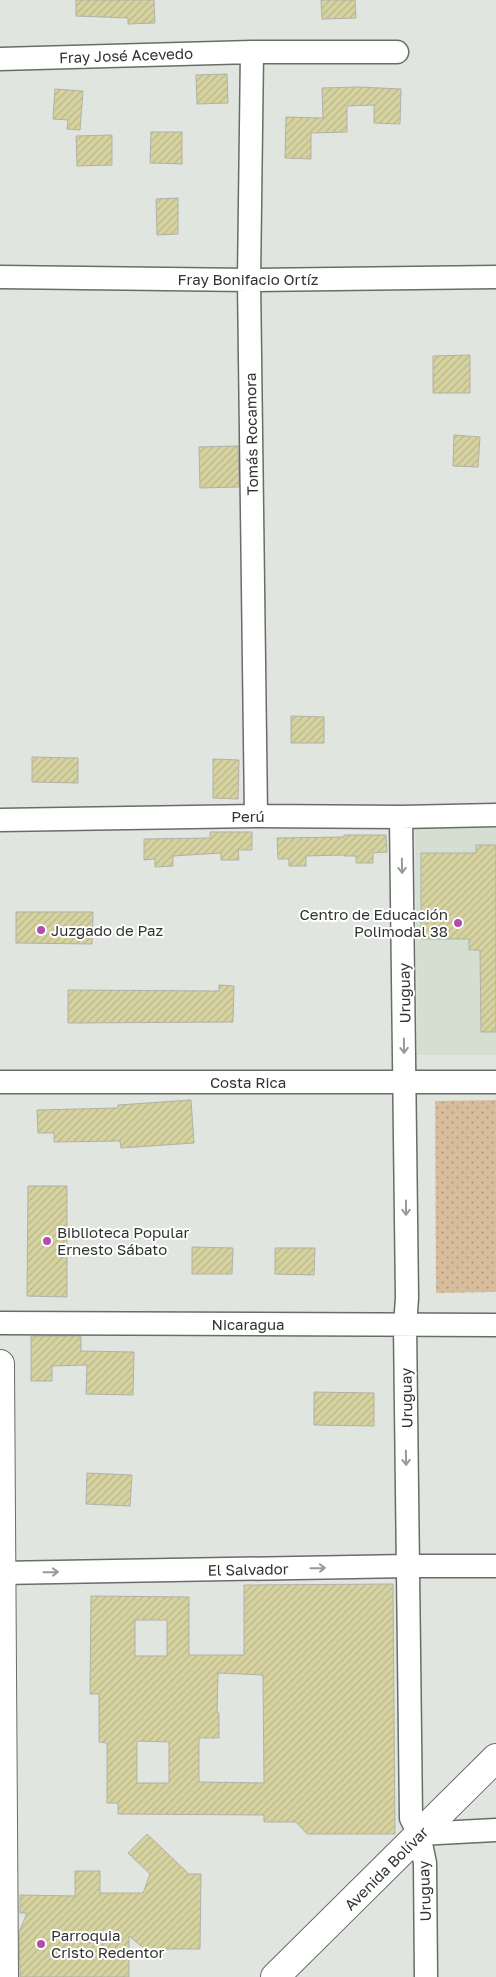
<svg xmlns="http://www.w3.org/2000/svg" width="496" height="1977" font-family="'Golos Text',sans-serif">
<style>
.built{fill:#d4dfd1}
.park{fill:url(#park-dots)}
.building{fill:url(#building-hatch);stroke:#b1b1a9;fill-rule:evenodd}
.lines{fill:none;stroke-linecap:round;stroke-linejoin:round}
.minor-casing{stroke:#686d67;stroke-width:25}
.major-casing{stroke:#686d67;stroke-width:30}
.minor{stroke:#fff;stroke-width:22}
.major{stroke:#fff;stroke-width:28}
.oneway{stroke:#989998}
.poi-dot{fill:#b44caf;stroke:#fff;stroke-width:2}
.labels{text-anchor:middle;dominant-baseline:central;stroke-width:4;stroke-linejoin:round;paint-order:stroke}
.street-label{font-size:15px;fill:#313331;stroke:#fff}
.poi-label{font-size:15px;fill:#313331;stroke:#fff;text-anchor:start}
</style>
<defs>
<pattern id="park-dots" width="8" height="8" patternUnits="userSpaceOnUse" patternTransform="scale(1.25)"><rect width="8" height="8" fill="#d8bd9d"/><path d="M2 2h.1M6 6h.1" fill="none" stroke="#b09a81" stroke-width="1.8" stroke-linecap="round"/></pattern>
<pattern id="building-hatch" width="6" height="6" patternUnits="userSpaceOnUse" patternTransform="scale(1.25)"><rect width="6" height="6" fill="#d6d3a0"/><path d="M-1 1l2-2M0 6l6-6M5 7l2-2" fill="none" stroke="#b8b68a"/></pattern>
</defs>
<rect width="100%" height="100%" fill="#e0e6df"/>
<path class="built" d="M 415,828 L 496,828 L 496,1055 L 417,1055 Z"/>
<path class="park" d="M 496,1100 L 496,1292 L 436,1293 L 435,1101 Z"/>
<path class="building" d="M 76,0 L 154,0 L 155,23 L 128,24 L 128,18 L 76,16 Z
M 321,0 L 355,0 L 356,18 L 322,19 Z
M 227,74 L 228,103 L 197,104 L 196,75 Z
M 359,87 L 401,89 L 400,124 L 374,123 L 374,105 L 347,106 L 347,132 L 311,133 L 311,159 L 285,158 L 286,117 L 323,118 L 322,88 Z
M 55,89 L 83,91 L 80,130 L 67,129 L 68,120 L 53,119 Z
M 151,132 L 182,132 L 182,164 L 150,163 Z
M 112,135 L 112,165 L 77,166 L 76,136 Z
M 178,198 L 178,234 L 157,235 L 156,199 Z
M 470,355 L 470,393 L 433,393 L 433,356 Z
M 454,435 L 480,437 L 478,467 L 453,466 Z
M 238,446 L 239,487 L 200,488 L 199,447 Z
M 291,716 L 324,717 L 324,743 L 291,743 Z
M 32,757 L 78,758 L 78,783 L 32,782 Z
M 213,759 L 239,760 L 238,799 L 213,798 Z
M 210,832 L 252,832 L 252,850 L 238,850 L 239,860 L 221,860 L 221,853 L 173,856 L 173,866 L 155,867 L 155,859 L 144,860 L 144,839 L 210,838 Z
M 344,835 L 386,835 L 387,852 L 373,853 L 373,863 L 356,863 L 356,856 L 344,856 L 344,855 L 306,856 L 306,866 L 289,866 L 289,859 L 278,859 L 277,838 L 344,837 Z
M 476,845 L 496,845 L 496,1032 L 481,1032 L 480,950 L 469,950 L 469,939 L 421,939 L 421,853 L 476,853 Z
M 16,912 L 93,912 L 92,944 L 16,943 Z
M 219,985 L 234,986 L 233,1022 L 68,1023 L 68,990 L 219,991 Z
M 191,1100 L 194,1143 L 121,1148 L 120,1141 L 54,1142 L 54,1133 L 38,1133 L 37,1110 L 118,1108 L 118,1105 Z
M 28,1186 L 67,1186 L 67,1297 L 27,1296 Z
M 192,1247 L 233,1248 L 232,1274 L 192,1274 Z
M 275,1248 L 315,1248 L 314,1275 L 275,1274 Z
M 31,1336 L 81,1336 L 81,1351 L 134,1352 L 133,1395 L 86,1394 L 87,1365 L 52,1366 L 52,1381 L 31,1381 Z
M 314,1392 L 374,1393 L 374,1426 L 314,1425 Z
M 87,1473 L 132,1475 L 130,1506 L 86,1504 Z
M 393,1584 L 395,1834 L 307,1834 L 296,1822 L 264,1822 L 264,1815 L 118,1814 L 118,1803 L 107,1803 L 107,1743 L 99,1742 L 99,1694 L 90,1694 L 91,1596 L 189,1597 L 189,1655 L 244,1655 L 244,1585 ZM 135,1620 L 167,1620 L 167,1656 L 135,1656 ZM 218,1673 L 263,1675 L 264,1783 L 199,1782 L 199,1738 L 219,1738 L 219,1713 L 217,1713 ZM 137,1741 L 169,1742 L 169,1783 L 137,1783 Z
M 147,1834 L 189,1874 L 201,1874 L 200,1949 L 165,1949 L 157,1959 L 129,1936 L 129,1977 L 20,1977 L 19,1932 L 27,1913 L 20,1913 L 20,1895 L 75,1896 L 75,1871 L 100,1871 L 100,1893 L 143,1893 L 150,1874 L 128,1853 Z"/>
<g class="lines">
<defs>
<path id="minor" d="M 252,52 L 249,280 L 256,816
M 0,59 L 252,52 L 397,52
M 0,277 L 249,280 L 496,277
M 401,817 L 407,1298 L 405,1325 L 411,1818 L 419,1834 L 425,1863 L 426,1977
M 0,820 L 256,816 L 401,817 L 496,815
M 0,1082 L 496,1082
M 0,1323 L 496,1325
M 0,1573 L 408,1566 L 496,1566
M 419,1834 L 496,1830"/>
<path id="major" d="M 0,1364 L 4,1977
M 275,1977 L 496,1758"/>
</defs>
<use href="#minor" class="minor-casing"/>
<use href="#major" class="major-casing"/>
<use href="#minor" class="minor"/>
<use href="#major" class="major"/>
</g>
<defs><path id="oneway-shaft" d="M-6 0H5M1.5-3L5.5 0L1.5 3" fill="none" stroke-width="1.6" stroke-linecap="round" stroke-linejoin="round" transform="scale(1.25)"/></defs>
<g class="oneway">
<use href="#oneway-shaft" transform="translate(402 866) rotate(89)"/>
<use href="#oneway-shaft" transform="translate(404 1046) rotate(89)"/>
<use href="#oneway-shaft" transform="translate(406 1208) rotate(90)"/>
<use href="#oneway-shaft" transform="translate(406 1458) rotate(89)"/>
<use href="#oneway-shaft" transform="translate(318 1568) rotate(-1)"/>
<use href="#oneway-shaft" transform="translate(51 1572) rotate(-1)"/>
</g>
<g class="poi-dot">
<circle cx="458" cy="923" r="5"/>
<circle cx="41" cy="930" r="5"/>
<circle cx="47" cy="1241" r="5"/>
<circle cx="41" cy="1944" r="5"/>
</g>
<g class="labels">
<g class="street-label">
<text transform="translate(126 55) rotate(-2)">Fray José Acevedo</text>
<text x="248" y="279">Fray Bonifacio Ortíz</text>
<text transform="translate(251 434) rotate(-91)">Tomás Rocamora</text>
<text x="248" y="816">Perú</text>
<text transform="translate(404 993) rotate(-91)">Uruguay</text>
<text x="248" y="1082">Costa Rica</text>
<text x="248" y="1324">Nicaragua</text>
<text transform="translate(406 1398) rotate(-91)">Uruguay</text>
<text transform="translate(248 1569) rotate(-1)">El Salvador</text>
<text transform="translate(386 1868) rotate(-45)">Avenida Bolívar</text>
<text transform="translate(424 1891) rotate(-92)">Uruguay</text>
</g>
<g class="poi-label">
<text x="448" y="914" text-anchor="end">Centro de Educación<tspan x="448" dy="17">Polimodal 38</tspan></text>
<text x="51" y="930">Juzgado de Paz</text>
<text x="57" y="1232">Biblioteca Popular<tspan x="57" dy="17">Ernesto Sábato</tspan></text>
<text x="51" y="1935">Parroquia<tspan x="51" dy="17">Cristo Redentor</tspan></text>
</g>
</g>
</svg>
